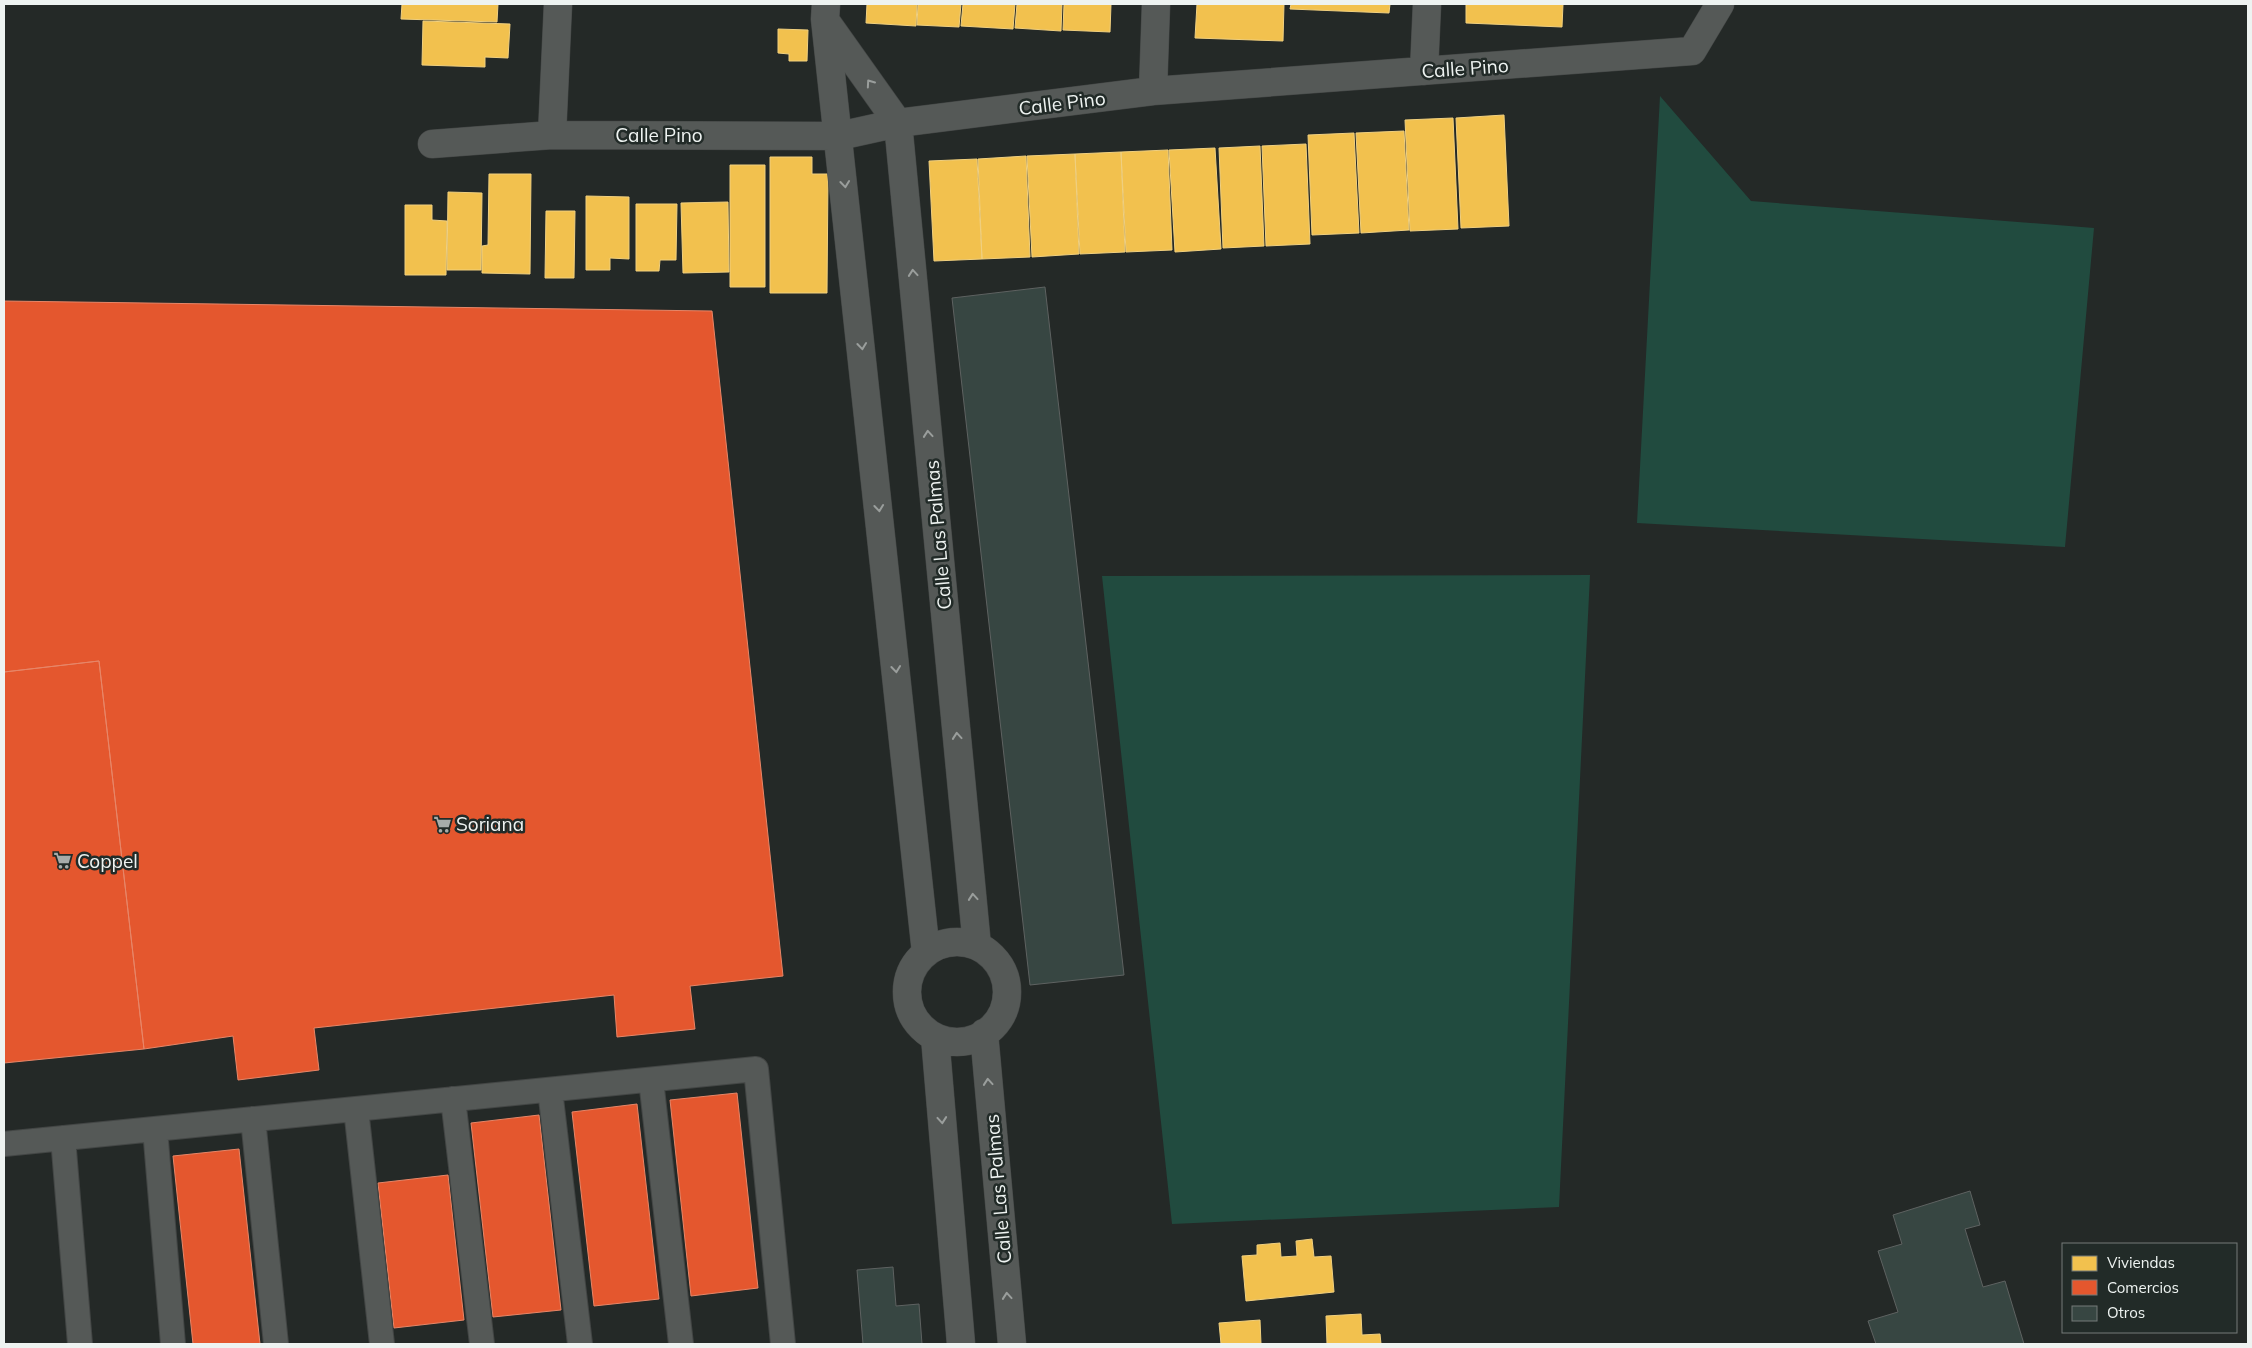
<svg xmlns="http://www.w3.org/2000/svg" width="2252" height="1348" font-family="Mulish,sans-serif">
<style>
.green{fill:#214b3f}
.homes{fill:#f2c14e;stroke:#f1d07f}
.shops{fill:#e4572e;stroke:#e78668}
.building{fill:#374642;stroke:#5e6261}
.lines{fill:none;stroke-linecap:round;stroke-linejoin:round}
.lane-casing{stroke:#434645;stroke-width:26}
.street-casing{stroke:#434645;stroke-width:29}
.lane{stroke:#555957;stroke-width:24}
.street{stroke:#555957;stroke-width:28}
.oneway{stroke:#9a9e9c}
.labels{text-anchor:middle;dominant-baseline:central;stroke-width:5;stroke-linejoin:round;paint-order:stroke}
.street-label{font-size:19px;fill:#eef3f1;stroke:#222b28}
.poi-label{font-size:19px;fill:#eef3f1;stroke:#222b28;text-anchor:start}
</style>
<rect width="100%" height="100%" fill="#242927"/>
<path class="green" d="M 1660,96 L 1751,201 L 2094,228 L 2065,547 L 1637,523 Z
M 1590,575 L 1559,1207 L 1172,1224 L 1102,576 Z"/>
<path class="homes" d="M 402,4 L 498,4 L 497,22 L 401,19 Z
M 867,4 L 917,4 L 916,26 L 866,23 Z
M 918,4 L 961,4 L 959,27 L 917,25 Z
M 963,4 L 1015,4 L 1013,29 L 961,26 Z
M 1017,4 L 1062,4 L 1061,31 L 1015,28 Z
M 1064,4 L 1111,4 L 1110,32 L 1063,30 Z
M 1197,4 L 1284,4 L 1283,41 L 1195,38 Z
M 1291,4 L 1390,4 L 1389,13 L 1290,9 Z
M 1466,4 L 1563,4 L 1562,27 L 1466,23 Z
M 423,21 L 510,24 L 508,58 L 485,57 L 485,67 L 422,65 Z
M 778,29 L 808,30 L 807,61 L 789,61 L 789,54 L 778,53 Z
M 1504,115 L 1509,226 L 1461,228 L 1456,118 Z
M 1453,118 L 1458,229 L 1410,231 L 1405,120 Z
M 1404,131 L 1409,230 L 1361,233 L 1356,133 Z
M 1354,133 L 1359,233 L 1312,235 L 1308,135 Z
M 1306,144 L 1310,244 L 1266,246 L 1262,146 Z
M 1260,146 L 1264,246 L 1223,248 L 1219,148 Z
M 1215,148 L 1221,249 L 1175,252 L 1169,150 Z
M 1168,150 L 1172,250 L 1126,252 L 1121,152 Z
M 1121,152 L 1125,252 L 1080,254 L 1075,154 Z
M 1075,154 L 1079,254 L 1032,257 L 1027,156 Z
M 1026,156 L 1030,257 L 982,259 L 978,159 Z
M 770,157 L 812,157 L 812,174 L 828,174 L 827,293 L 770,293 Z
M 977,159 L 982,259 L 934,261 L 929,161 Z
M 730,165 L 765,165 L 765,287 L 730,287 Z
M 489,174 L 531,174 L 530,274 L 482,273 L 482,246 L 488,245 Z
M 448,192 L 482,193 L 481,270 L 447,270 Z
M 586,196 L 629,197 L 629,259 L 610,258 L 610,270 L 586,270 Z
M 728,202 L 729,272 L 683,273 L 681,203 Z
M 636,204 L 677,204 L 676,260 L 660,260 L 659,271 L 636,271 Z
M 405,205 L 432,205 L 432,220 L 447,221 L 446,275 L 405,275 Z
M 546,211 L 575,211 L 574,278 L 545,278 Z
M 1312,1239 L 1314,1257 L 1331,1256 L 1334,1292 L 1246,1301 L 1242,1256 L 1257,1255 L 1257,1245 L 1280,1243 L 1281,1257 L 1297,1256 L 1296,1241 Z
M 1361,1314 L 1362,1335 L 1380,1334 L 1381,1344 L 1327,1344 L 1326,1316 Z
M 1260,1320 L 1261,1344 L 1221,1344 L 1219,1323 Z"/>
<path class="shops" d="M 4,301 L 712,311 L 783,976 L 690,986 L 695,1029 L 617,1037 L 614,995 L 314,1028 L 319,1070 L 238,1080 L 233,1036 L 144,1049 L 99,661 L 4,672 Z
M 99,661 L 144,1049 L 4,1063 L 4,672 Z
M 737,1093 L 758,1288 L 691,1296 L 670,1100 Z
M 637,1104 L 659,1299 L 594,1306 L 572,1112 Z
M 539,1115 L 561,1310 L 493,1317 L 471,1123 Z
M 239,1149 L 260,1344 L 193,1344 L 173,1156 Z
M 448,1175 L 464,1320 L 394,1328 L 378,1183 Z"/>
<path class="building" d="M 1045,287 L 1124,975 L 1030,985 L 952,298 Z
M 1970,1191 L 1980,1225 L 1965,1229 L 1983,1287 L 2005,1281 L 2024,1344 L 1876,1344 L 1868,1321 L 1898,1312 L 1878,1251 L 1902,1244 L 1893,1215 Z
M 893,1267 L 896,1306 L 919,1304 L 922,1344 L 863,1344 L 857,1270 Z"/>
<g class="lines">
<defs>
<path id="lane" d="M 651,1080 L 681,1344
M 550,1090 L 580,1344
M 453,1099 L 482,1344
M 356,1109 L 382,1344
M 253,1119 L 276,1344
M 155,1129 L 173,1344
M 63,1138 L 80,1344
M 4,1144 L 756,1069 L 783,1344"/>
<path id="street" d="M 826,4 L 825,19 L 926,953
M 827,23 L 898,123 L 977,946
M 1424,71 L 1427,4
M 1153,91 L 1156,4
M 552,135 L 558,4
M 432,144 L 552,135 L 839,136 L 898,123 L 1153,91 L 1692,51 L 1720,4
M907 992a50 50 0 1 1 100 0a50 50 0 1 1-100 0Z
M 984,1033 L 1012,1344
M 935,1037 L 961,1344"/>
</defs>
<use href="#lane" class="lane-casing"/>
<use href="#street" class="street-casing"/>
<use href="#lane" class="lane"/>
<use href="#street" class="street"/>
</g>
<defs><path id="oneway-chevron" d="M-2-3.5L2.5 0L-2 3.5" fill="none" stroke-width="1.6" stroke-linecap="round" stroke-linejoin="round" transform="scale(1.25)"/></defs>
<g class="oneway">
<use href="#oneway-chevron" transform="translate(870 83) rotate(-125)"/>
<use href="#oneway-chevron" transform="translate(845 184) rotate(84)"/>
<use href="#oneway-chevron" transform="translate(913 273) rotate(-95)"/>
<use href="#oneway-chevron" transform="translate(862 346) rotate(84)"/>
<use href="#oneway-chevron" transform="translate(928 434) rotate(-95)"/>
<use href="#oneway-chevron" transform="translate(879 508) rotate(84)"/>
<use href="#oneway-chevron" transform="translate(896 669) rotate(84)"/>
<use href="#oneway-chevron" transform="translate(957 736) rotate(-95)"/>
<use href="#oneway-chevron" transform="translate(973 897) rotate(-95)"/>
<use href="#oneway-chevron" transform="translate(988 1082) rotate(-95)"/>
<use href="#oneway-chevron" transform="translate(942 1120) rotate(85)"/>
<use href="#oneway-chevron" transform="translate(1007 1296) rotate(-95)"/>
</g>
<defs>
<symbol id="supermarket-bare" viewBox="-9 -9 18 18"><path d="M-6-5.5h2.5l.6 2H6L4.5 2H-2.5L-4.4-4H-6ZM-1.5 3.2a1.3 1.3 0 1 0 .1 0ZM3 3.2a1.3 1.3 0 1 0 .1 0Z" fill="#a7acaa" stroke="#222b28" stroke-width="2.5" paint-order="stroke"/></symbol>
</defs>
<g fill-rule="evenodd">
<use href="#supermarket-bare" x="430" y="812" width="25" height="25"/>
<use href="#supermarket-bare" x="50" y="848" width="25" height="25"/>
</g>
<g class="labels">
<g class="street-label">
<text transform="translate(1465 68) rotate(-4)">Calle Pino</text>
<text transform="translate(1062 103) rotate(-7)">Calle Pino</text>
<text x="659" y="135">Calle Pino</text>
<text transform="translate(938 535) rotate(-95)">Calle Las Palmas</text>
<text transform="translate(998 1189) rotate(-95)">Calle Las Palmas</text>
</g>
<g class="poi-label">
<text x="456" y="824">Soriana</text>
<text x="77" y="861">Coppel</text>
</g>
</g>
<rect width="2252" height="1348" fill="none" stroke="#eef3f1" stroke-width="10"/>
<rect x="2062" y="1243" width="175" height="90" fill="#222b28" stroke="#747b78"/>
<rect x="2072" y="1256" width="25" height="15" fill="#f2c14e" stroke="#747b78"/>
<text x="2107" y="1268" font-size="15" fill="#eef3f1">Viviendas</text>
<rect x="2072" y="1280" width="25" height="15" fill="#e4572e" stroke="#747b78"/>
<text x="2107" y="1293" font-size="15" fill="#eef3f1">Comercios</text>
<rect x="2072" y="1306" width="25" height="15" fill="#374642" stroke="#747b78"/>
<text x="2107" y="1318" font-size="15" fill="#eef3f1">Otros</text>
</svg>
